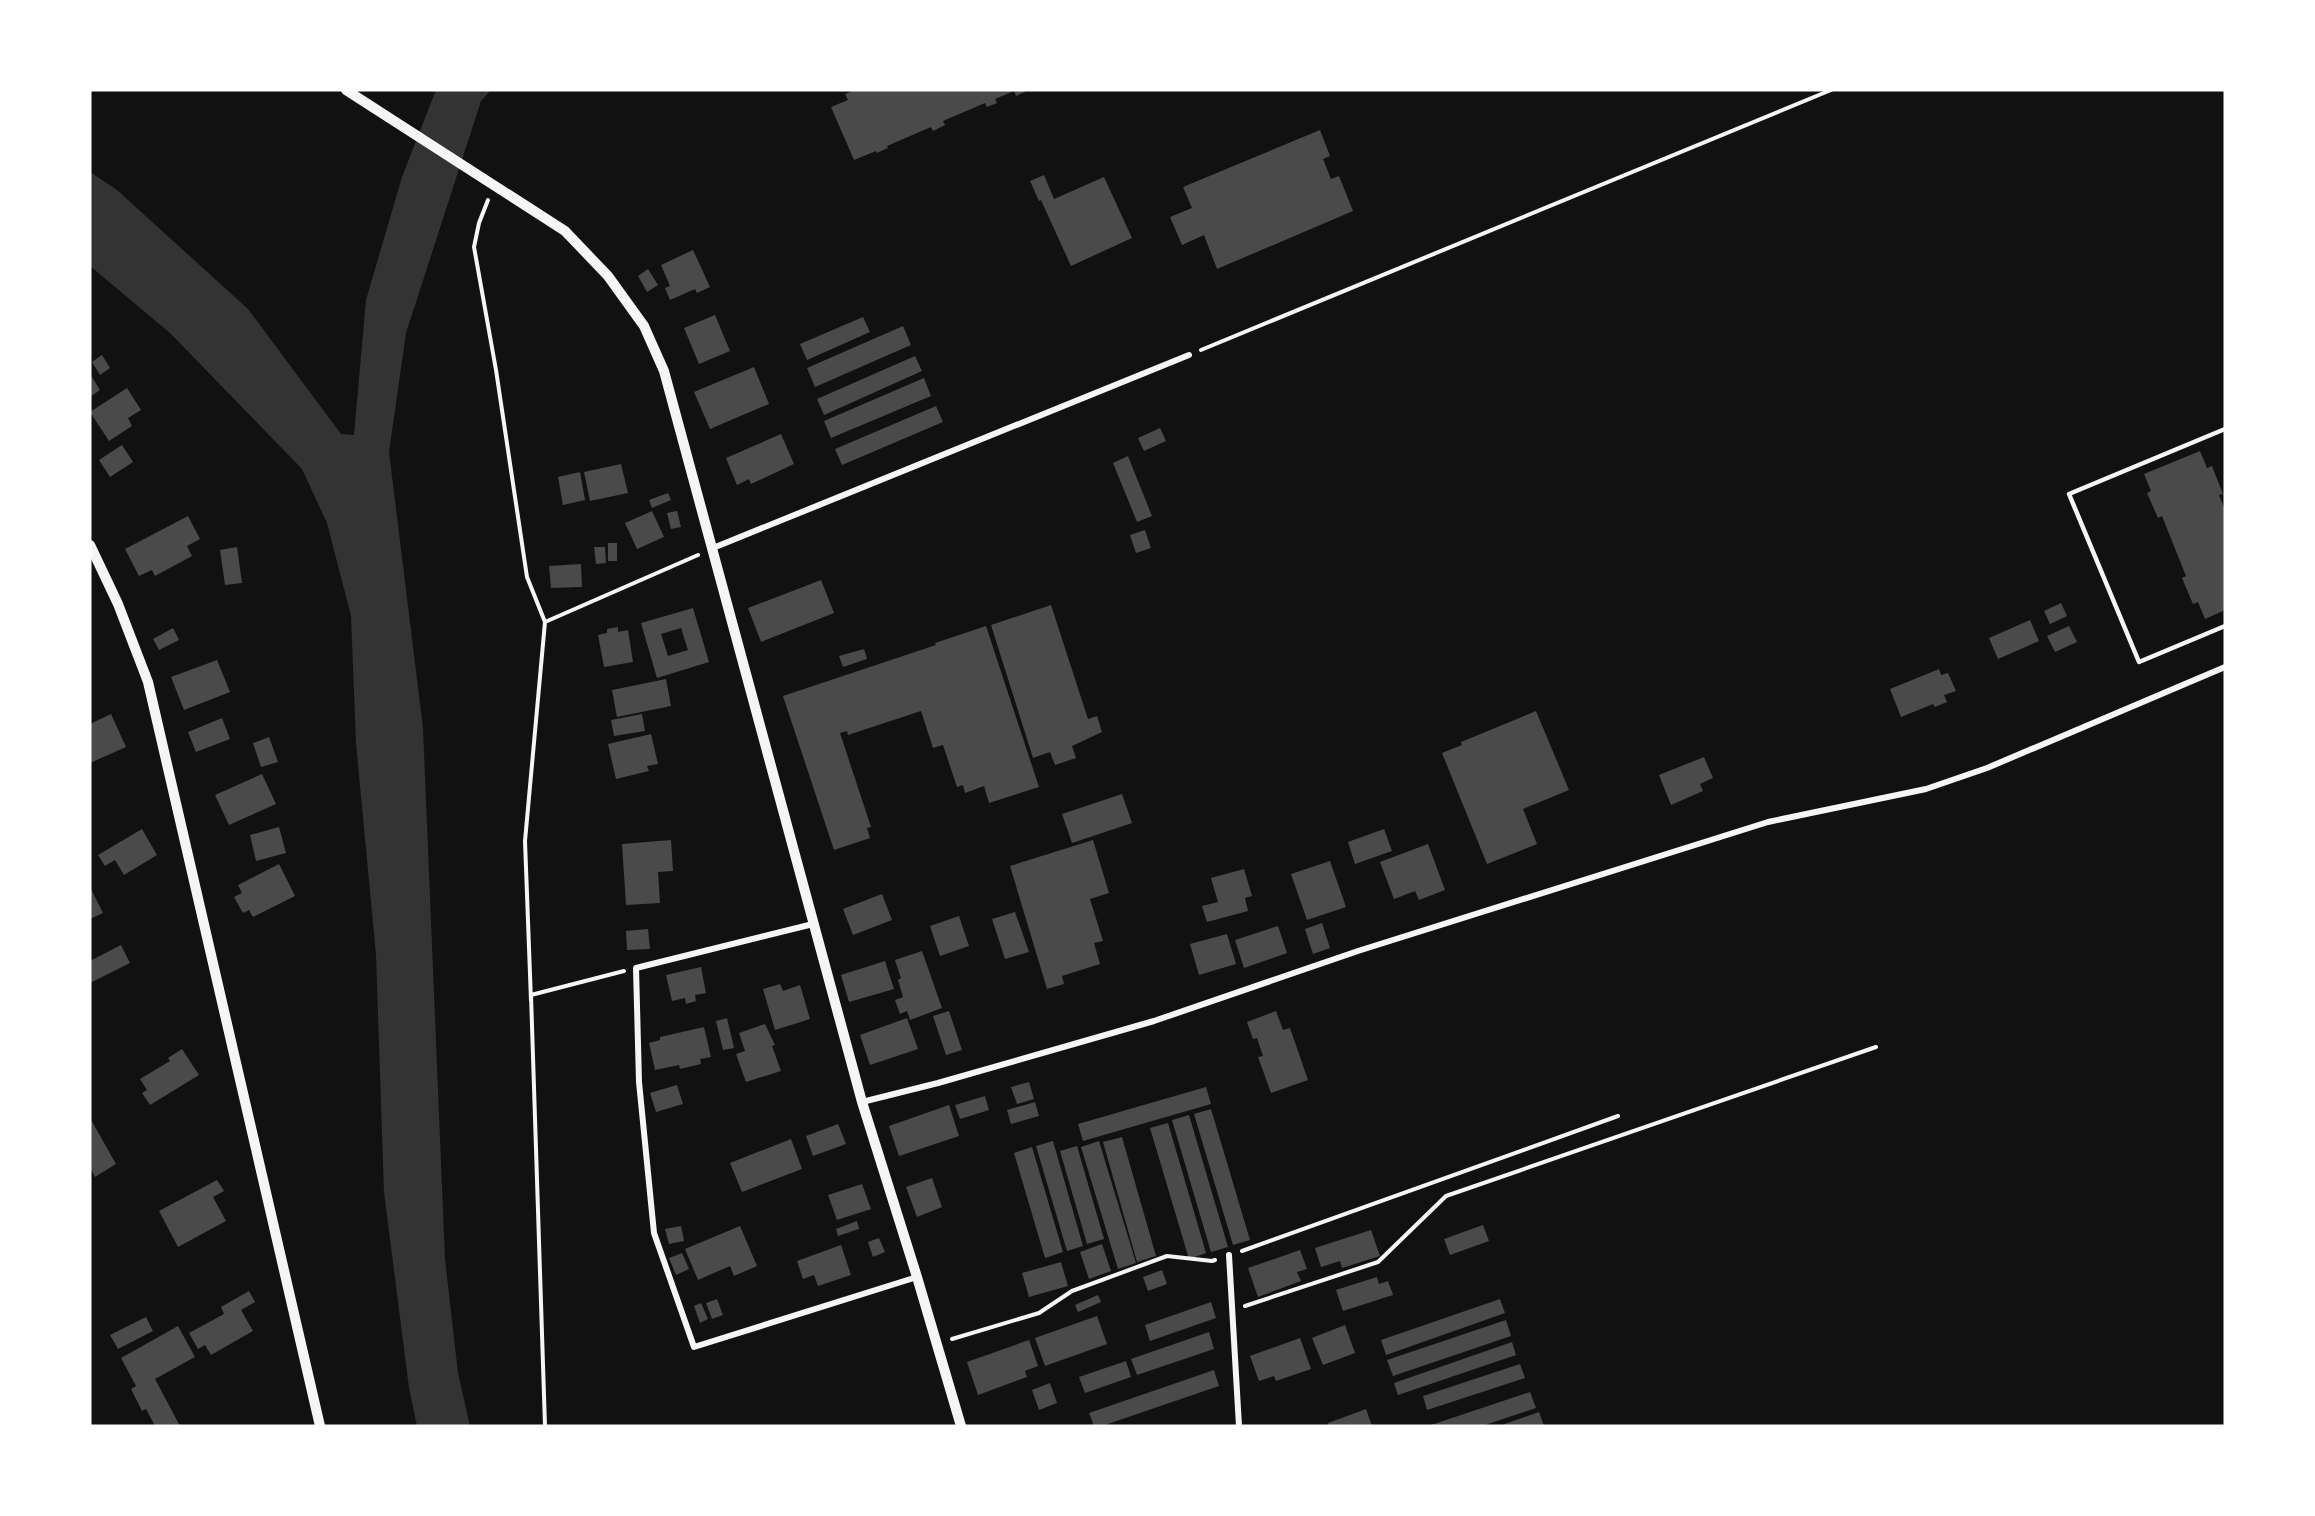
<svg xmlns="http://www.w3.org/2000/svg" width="2315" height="1516" font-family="'Titillium Web',sans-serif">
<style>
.water{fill:#333}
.building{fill:#4a4a4a;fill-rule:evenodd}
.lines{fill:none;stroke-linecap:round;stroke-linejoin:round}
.path{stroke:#f5f5f5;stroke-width:4}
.service{stroke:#f5f5f5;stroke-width:4.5}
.minor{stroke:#f5f5f5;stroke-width:6}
.tertiary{stroke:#f5f5f5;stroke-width:10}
</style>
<rect width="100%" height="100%" fill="#111"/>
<path class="water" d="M 436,90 L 491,90 L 481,101 L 406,333 L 389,452 L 423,728 L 445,1259 L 458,1373 L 470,1426 L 417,1426 L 409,1388 L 384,1192 L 376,955 L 356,743 L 351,616 L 327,523 L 302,469 L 170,333 L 90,266 L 90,172 L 117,190 L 248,309 L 341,434 L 354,435 L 366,300 L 402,177 Z"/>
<path class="building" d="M 855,90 L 871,91 L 1029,90 L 1016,96 L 1014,91 L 995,99 L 997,103 L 987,107 L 985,103 L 943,121 L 945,125 L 933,131 L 931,127 L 887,146 L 888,148 L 877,153 L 876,151 L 854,160 L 831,107 L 848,100 L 845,94 Z
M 1320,130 L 1330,156 L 1323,159 L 1331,179 L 1339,176 L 1353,211 L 1217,269 L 1204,235 L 1182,245 L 1170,217 L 1192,208 L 1183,187 Z
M 1044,175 L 1054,199 L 1104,177 L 1132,238 L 1071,266 L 1041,200 L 1039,201 L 1030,181 Z
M 693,250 L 710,287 L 697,293 L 695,289 L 670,300 L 665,288 L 670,286 L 661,265 Z
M 648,269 L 658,285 L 647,292 L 638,276 Z
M 715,315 L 730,351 L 699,364 L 684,328 Z
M 863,317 L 870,332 L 807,360 L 800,344 Z
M 903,326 L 911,345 L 815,387 L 807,368 Z
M 102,355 L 110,368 L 100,375 L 92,362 Z
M 915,356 L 922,371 L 824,415 L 817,399 Z
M 754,367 L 769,404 L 710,429 L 694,392 Z
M 90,374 L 100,390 L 90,397 Z
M 924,378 L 931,396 L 831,438 L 824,421 Z
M 127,388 L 141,410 L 128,418 L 132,426 L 109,441 L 90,412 Z
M 936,406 L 943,422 L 842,465 L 835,449 Z
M 1160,428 L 1166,441 L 1144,451 L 1138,438 Z
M 781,434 L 794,464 L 751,484 L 749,479 L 737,485 L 726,458 Z
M 122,445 L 133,462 L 110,477 L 99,460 Z
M 2200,451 L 2207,468 L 2212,466 L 2223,494 L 2219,495 L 2225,510 L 2225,610 L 2205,619 L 2198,602 L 2193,604 L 2182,578 L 2186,576 L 2162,516 L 2158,518 L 2147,493 L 2151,491 L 2144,474 Z
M 1128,456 L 1152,516 L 1137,522 L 1113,463 Z
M 621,464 L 628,493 L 590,501 L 584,472 Z
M 580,472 L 585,500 L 563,505 L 558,477 Z
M 668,493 L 671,500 L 652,508 L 649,500 Z
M 652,511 L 664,537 L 637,549 L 625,523 Z
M 677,511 L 681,527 L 671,529 L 667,513 Z
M 188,516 L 200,539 L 187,546 L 192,556 L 155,576 L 152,570 L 139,576 L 125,549 Z
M 1145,530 L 1151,548 L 1136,553 L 1130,535 Z
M 608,543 L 617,543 L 617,561 L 608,561 Z
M 237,547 L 242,583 L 225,585 L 220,550 Z
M 594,547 L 605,547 L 606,563 L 596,564 Z
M 581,564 L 582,587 L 551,588 L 549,566 Z
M 821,580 L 834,613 L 761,642 L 748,608 Z
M 2061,603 L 2067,616 L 2050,624 L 2044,611 Z
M 1051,605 L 1088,719 L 1097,716 L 1102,732 L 1072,746 L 1076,758 L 1055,765 L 1050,752 L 1033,758 L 991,625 Z
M 693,608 L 709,662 L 657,678 L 641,623 ZM 681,628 L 688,650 L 668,656 L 661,634 Z
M 2030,620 L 2039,641 L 1998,659 L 1989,638 Z
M 986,626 L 1039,787 L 989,803 L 984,786 L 965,793 L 963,785 L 957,787 L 943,745 L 933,748 L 921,711 L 848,735 L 847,731 L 840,733 L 871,827 L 867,828 L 870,838 L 834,850 L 783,696 L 936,645 L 935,643 Z
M 2069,626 L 2077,642 L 2055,652 L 2047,636 Z
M 618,627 L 618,632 L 628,630 L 633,662 L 604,667 L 598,635 L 607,633 L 607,629 Z
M 173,628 L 179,640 L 159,650 L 153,639 Z
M 864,649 L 867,659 L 843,667 L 839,656 Z
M 217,660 L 230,692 L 184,710 L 171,677 Z
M 1939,669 L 1941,675 L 1948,673 L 1956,691 L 1944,695 L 1947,702 L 1935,707 L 1933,704 L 1901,717 L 1890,689 Z
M 666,679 L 671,706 L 617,717 L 612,690 Z
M 1536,711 L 1569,790 L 1523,809 L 1537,844 L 1487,864 L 1442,753 L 1462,745 L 1461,742 Z
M 111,714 L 126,747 L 90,763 L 90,724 Z
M 642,714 L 645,731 L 614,736 L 611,720 Z
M 222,718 L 230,739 L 196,752 L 188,732 Z
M 651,734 L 658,764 L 647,766 L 649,771 L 616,779 L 608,744 Z
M 269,737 L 278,762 L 261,767 L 253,743 Z
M 1704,757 L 1713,778 L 1700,784 L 1703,791 L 1671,805 L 1659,775 Z
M 262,774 L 276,804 L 229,825 L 215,795 Z
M 1122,794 L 1132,823 L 1072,843 L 1062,814 Z
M 279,827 L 286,853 L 256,861 L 250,835 Z
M 142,829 L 157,855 L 124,875 L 115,860 L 105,866 L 98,855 Z
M 1384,829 L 1392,851 L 1355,864 L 1348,842 Z
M 671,840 L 673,871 L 658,872 L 660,903 L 626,905 L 622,844 Z
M 1093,840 L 1109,893 L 1090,899 L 1103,941 L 1094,943 L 1100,964 L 1062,976 L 1064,984 L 1047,989 L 1010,866 Z
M 1428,844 L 1445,890 L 1419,900 L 1415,891 L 1394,899 L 1380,862 Z
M 1330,861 L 1346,907 L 1307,920 L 1291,874 Z
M 279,864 L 295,896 L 253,917 L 249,910 L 243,913 L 234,897 L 242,893 L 238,885 Z
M 1244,869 L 1252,896 L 1245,898 L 1248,911 L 1207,922 L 1202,906 L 1218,902 L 1211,878 Z
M 90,887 L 103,913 L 90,919 Z
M 882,894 L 892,920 L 853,935 L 843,909 Z
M 1015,912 L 1029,952 L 1005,959 L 992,919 Z
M 959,916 L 969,946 L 940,956 L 930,926 Z
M 1322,923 L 1330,948 L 1313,954 L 1305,929 Z
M 1278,926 L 1287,953 L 1244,968 L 1235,940 Z
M 648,929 L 650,949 L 627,950 L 626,931 Z
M 1227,934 L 1236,964 L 1199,975 L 1190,944 Z
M 121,945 L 130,963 L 90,983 L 90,961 Z
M 922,951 L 942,1008 L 910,1020 L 907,1011 L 900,1014 L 895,1000 L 903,997 L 898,980 L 901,978 L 895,960 Z
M 885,961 L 894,989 L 849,1002 L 841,975 Z
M 701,967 L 706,993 L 695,995 L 696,1001 L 686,1004 L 685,998 L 672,1001 L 666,975 Z
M 780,984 L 783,991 L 800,985 L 810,1019 L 775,1030 L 763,989 Z
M 949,1011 L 962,1050 L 946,1055 L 933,1016 Z
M 1276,1011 L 1283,1030 L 1290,1028 L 1308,1080 L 1271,1093 L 1258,1057 L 1263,1056 L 1257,1038 L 1253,1039 L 1247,1022 Z
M 727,1018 L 734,1048 L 723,1050 L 716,1021 Z
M 907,1018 L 918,1049 L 870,1065 L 860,1035 Z
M 765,1024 L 775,1045 L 772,1046 L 781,1071 L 746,1082 L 736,1054 L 745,1051 L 739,1033 Z
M 704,1027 L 711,1057 L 700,1059 L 701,1064 L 680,1069 L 679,1065 L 655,1070 L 649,1043 L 660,1040 L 660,1037 Z
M 182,1049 L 199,1075 L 150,1105 L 142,1093 L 147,1090 L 140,1079 L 170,1061 L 168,1058 Z
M 1029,1082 L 1034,1099 L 1017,1104 L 1011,1087 Z
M 677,1085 L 683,1104 L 656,1112 L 650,1093 Z
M 1206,1087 L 1211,1104 L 1083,1141 L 1078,1124 Z
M 985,1096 L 989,1110 L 960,1119 L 955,1105 Z
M 1035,1102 L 1039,1116 L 1011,1124 L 1007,1110 Z
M 949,1105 L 959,1136 L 899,1156 L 889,1126 Z
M 1211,1109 L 1250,1240 L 1233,1245 L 1194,1114 Z
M 1189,1115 L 1228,1247 L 1211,1252 L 1172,1120 Z
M 90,1118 L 116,1164 L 95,1177 L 90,1167 Z
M 1168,1123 L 1206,1253 L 1189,1259 L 1150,1128 Z
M 838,1124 L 846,1144 L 813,1156 L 806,1136 Z
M 1122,1137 L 1156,1256 L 1137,1262 L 1103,1142 Z
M 791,1139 L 802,1169 L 742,1192 L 730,1163 Z
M 1053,1141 L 1083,1246 L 1067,1251 L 1036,1146 Z
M 1099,1141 L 1136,1263 L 1118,1269 L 1081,1147 Z
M 1077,1146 L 1104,1239 L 1087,1244 L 1060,1151 Z
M 1032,1147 L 1063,1252 L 1045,1258 L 1014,1153 Z
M 932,1178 L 942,1207 L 917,1217 L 906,1187 Z
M 217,1180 L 224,1191 L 213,1197 L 226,1221 L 178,1247 L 159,1211 Z
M 862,1184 L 871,1209 L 837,1220 L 828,1195 Z
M 857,1221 L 859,1229 L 838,1236 L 836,1229 Z
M 1483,1225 L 1489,1241 L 1450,1255 L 1444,1239 Z
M 681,1226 L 684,1241 L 669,1244 L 665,1229 Z
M 740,1226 L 757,1266 L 734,1276 L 730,1266 L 698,1280 L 685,1249 Z
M 1371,1230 L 1380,1256 L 1342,1268 L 1340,1261 L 1321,1267 L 1315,1248 Z
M 879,1238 L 885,1252 L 873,1257 L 868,1242 Z
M 1102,1244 L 1111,1271 L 1089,1279 L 1080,1252 Z
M 841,1245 L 851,1275 L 818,1286 L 814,1275 L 803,1279 L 797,1261 Z
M 1300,1250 L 1307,1269 L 1297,1272 L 1301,1281 L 1258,1297 L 1248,1268 Z
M 682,1253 L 689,1269 L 676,1275 L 669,1258 Z
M 1061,1262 L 1068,1286 L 1029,1297 L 1022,1273 Z
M 1162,1270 L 1167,1284 L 1148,1291 L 1143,1277 Z
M 1377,1277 L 1379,1284 L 1388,1281 L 1393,1295 L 1343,1311 L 1336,1290 Z
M 249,1291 L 255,1302 L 241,1310 L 253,1331 L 211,1355 L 205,1345 L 198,1349 L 189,1333 L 224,1314 L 221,1307 Z
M 1098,1295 L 1101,1302 L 1078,1312 L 1075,1305 Z
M 717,1299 L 723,1315 L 712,1319 L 706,1303 Z
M 1500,1299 L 1505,1313 L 1386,1355 L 1381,1340 Z
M 1211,1302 L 1216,1318 L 1150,1341 L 1145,1325 Z
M 701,1303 L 708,1319 L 700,1323 L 694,1306 Z
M 1097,1316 L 1107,1344 L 1045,1366 L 1035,1338 Z
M 146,1317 L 153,1331 L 118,1349 L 110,1335 Z
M 1506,1320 L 1511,1336 L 1393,1376 L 1387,1360 Z
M 1345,1325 L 1355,1353 L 1323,1365 L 1312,1338 Z
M 178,1326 L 195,1357 L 155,1379 L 180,1426 L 155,1426 L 146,1409 L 142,1411 L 131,1389 L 136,1386 L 121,1358 Z
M 1209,1332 L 1214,1349 L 1137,1375 L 1131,1359 Z
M 1300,1338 L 1311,1369 L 1276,1381 L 1274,1376 L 1259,1381 L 1250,1356 Z
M 1029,1340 L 1038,1366 L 1025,1371 L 1027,1377 L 978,1395 L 967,1362 Z
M 1512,1342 L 1516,1355 L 1398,1395 L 1394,1383 Z
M 1126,1361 L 1131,1377 L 1085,1393 L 1079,1377 Z
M 1520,1364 L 1525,1378 L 1427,1410 L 1423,1396 Z
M 1214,1370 L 1219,1386 L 1102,1426 L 1094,1426 L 1089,1413 Z
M 1050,1383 L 1057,1403 L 1039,1410 L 1032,1390 Z
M 1530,1392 L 1536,1408 L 1482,1426 L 1428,1426 Z
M 1366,1409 L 1372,1426 L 1329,1426 L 1328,1423 Z
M 1539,1412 L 1544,1426 L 1499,1426 Z"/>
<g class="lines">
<path class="path" d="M 488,200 L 479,223 L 474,247 L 496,370 L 527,577 L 545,622 L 525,841 L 531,1001
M 1201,350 L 1831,90
M 545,622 L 698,555
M 1242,1251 L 1618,1116
M 1245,1306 L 1378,1262 L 1446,1196 L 1876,1047
M 952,1339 L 1039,1313 L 1072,1291 L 1167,1256 L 1212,1261 L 1215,1260
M 545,1426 L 531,995 L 624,971"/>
<path class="service" d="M 2225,429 L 2069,494 L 2139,662 L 2225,626"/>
<path class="minor" d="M 713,548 L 1189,355
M 813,924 L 636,968 L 639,1082 L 654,1233 L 694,1347 L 917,1277
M 862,1102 L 938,1083 L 1154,1021 L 1358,951 L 1768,822 L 1926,789 L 1987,768 L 2225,667
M 1229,1255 L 1239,1426"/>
<path class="tertiary" d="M 346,90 L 565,231 L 608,276 L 644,326 L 664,371 L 862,1102 L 917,1277 L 961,1426
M 90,545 L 118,604 L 148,682 L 320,1426"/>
</g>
<rect width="2315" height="1516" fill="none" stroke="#ffffff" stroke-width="183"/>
</svg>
